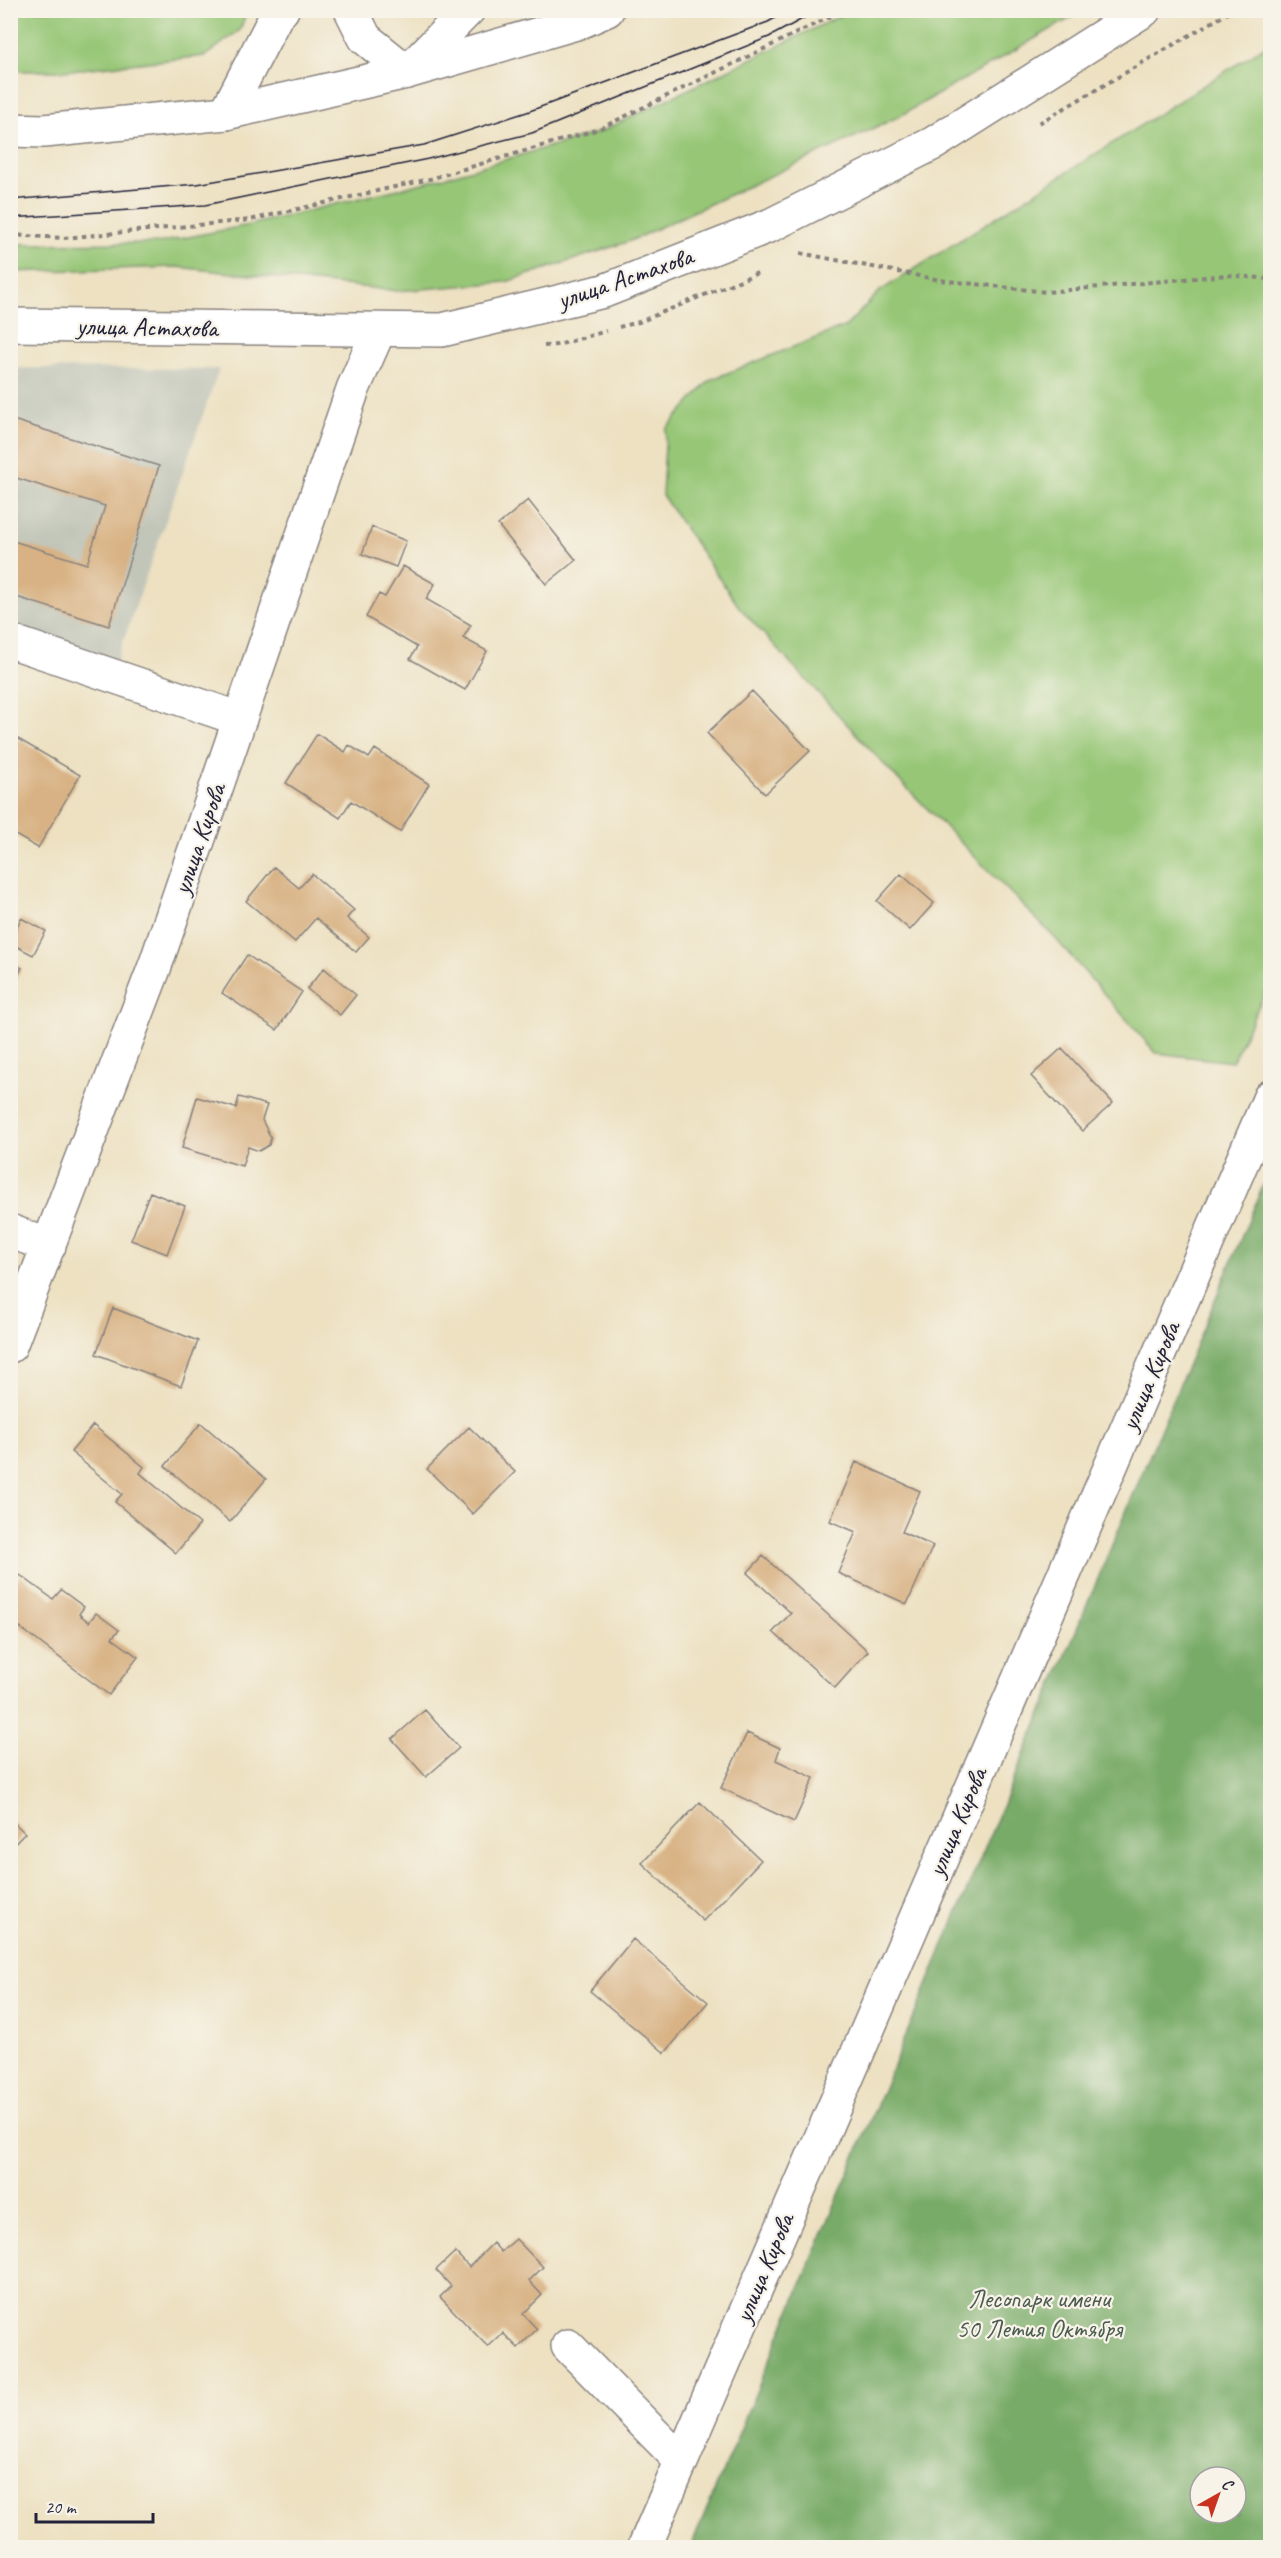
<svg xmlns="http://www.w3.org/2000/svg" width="1281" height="2558" font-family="Caveat,sans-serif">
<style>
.industrial{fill:#c2c6b9}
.green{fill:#96c676;stroke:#5c7458;stroke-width:1.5}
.forest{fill:#78ab67;stroke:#4d6651;stroke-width:1.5;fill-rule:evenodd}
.building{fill:#d8b284}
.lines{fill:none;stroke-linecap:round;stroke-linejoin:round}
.minor-casing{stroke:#88827e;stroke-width:36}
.major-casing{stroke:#88827e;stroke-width:36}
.path{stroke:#88827e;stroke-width:4;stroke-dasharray:4.5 4.5;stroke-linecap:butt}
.minor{stroke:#fff;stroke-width:33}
.major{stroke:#fff;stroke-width:33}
.tram{stroke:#22223b;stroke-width:1.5}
.labels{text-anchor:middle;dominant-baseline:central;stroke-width:4.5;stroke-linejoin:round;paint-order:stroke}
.street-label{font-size:26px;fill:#22223b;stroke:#f7f3e8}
.park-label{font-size:26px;fill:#4b5b50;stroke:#f7f3e8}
</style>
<rect width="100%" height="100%" fill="#f7f3e8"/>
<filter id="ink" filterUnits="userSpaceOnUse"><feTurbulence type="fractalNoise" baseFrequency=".0167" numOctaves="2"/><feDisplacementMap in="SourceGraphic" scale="12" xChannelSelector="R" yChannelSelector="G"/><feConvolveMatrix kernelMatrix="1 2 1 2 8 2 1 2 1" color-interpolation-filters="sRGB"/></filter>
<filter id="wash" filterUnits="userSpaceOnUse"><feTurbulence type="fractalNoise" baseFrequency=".008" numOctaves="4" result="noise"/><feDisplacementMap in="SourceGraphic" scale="24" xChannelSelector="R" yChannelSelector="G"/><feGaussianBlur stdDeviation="1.35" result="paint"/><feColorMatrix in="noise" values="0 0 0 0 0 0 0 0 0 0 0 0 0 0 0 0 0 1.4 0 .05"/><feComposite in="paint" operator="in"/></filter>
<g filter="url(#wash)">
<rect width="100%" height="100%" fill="#ede1c2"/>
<path class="industrial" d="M 11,368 L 219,369 L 115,665 L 11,628 Z"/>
<path class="green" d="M 852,10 L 1083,11 L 900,116 L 630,241 L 506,282 L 398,291 L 177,267 L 11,272 L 11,244 L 158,243 L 249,225 L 431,181 L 600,132 Z
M 10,11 L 11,10 L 247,11 L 240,30 L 205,56 L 63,71 L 11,71 Z
M 1270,43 L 1270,982 L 1232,1062 L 1156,1053 L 1054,937 L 892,773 L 739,607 L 662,495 L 666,429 L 710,380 L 846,326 L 880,291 Z"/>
<path class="forest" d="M 1270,1169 L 1270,2547 L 691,2547 ZM 1200,2477 L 1236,2477 L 1236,2513 L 1200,2513 Z"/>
<g id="blocks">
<path class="building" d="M 10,419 L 159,466 L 109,626 L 10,595 L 10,540 L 87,564 L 105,506 L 10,476 Z
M 528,500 L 576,560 L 546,584 L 498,525 Z
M 372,527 L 406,541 L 396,567 L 362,554 Z
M 403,566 L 435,584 L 426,599 L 471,625 L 463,638 L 487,651 L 465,690 L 410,659 L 417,647 L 366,617 L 379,594 L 385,597 Z
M 752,691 L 810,751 L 765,794 L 707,733 Z
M 317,734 L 345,752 L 349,745 L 369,758 L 375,749 L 429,784 L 400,832 L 351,801 L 340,818 L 286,783 Z
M 13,736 L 80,775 L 38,848 L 10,832 L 10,740 Z
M 274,867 L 299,888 L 312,874 L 354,910 L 347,918 L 369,937 L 356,952 L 316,918 L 295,942 L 246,901 Z
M 901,874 L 934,903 L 910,930 L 877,901 Z
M 21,918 L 46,931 L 33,955 L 10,943 Z
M 247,955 L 302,992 L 277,1030 L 222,993 Z
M 10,962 L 22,968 L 10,990 Z
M 324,968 L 356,995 L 340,1015 L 307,989 Z
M 1062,1048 L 1113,1103 L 1082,1131 L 1031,1076 Z
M 197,1097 L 236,1108 L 239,1097 L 267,1105 L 262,1120 L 271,1138 L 269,1145 L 259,1151 L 248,1147 L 242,1166 L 182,1148 Z
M 150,1192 L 185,1206 L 167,1254 L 131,1240 Z
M 113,1308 L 198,1341 L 181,1386 L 96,1354 Z
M 201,1423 L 266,1479 L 230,1522 L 165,1466 Z
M 93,1425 L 144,1467 L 140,1473 L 200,1524 L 176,1553 L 115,1502 L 122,1494 L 71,1452 Z
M 469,1427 L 515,1472 L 473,1514 L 427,1469 Z
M 856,1462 L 920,1491 L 902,1532 L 933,1546 L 907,1604 L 838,1573 L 856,1532 L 830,1521 Z
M 763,1556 L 868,1651 L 835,1688 L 773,1632 L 791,1613 L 747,1573 Z
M 20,1575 L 53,1599 L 61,1590 L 84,1607 L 79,1614 L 89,1622 L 96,1613 L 119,1630 L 112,1638 L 138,1657 L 109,1695 L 10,1620 L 10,1587 Z
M 425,1710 L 459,1748 L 426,1777 L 392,1739 Z
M 747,1733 L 780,1748 L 776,1760 L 814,1778 L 794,1822 L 721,1788 Z
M 700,1802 L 761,1860 L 703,1921 L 642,1863 Z
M 10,1819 L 25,1833 L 10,1849 Z
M 633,1939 L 708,2002 L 665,2053 L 590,1991 Z
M 516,2239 L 543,2267 L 529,2281 L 542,2295 L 523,2314 L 537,2329 L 518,2348 L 503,2333 L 488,2347 L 440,2297 L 451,2286 L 436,2270 L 455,2252 L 469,2267 L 493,2243 L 501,2252 Z"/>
</g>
</g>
<g filter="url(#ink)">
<use href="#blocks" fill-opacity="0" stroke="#88827e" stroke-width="1.5"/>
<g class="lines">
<defs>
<path id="minor" d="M 351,10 L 365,38 L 407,72
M 226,113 L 276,16 L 282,10
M 10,325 L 442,330 L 604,291 L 771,225 L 934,143 L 1144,10
M 10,641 L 240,719
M 10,1231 L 49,1246
M 10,1346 L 155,966 L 353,389 L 379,330
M 568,2346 L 681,2461
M 644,2548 L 1270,1097"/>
<path id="major" d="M 410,69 L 468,10
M 10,130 L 44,131 L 226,113 L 407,72 L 580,22 L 607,10"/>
</defs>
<use href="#minor" class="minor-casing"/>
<use href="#major" class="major-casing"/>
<path class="path" d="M 1039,123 L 1233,10
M 10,235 L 64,238 L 250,220 L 430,179 L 599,129 L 844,10
M 800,253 L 940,280 L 1047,292 L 1227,275 L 1270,279
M 619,327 L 639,322 L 760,272
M 544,346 L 558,345 L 606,331"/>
<use href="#minor" class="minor"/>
<use href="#major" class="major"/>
<path class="tram" d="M 10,200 L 197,184 L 424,145 L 527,112 L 768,22 L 790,10
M 10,218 L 205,205 L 428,159 L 532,133 L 769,37 L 819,10"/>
</g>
</g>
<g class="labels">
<g class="street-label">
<text transform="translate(625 278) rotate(-19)">улица Астахова</text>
<text transform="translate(147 327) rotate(1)">улица Астахова</text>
<text transform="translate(199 839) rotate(-71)">улица Кирова</text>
<text transform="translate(1150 1376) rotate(-67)">улица Кирова</text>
<text transform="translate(957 1822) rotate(-67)">улица Кирова</text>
<text transform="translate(764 2268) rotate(-67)">улица Кирова</text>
</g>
<g class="park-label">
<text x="1039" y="2298">Лесопарк имени<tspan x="1039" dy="30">50 Летия Октября</tspan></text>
</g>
</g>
<rect width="1281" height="2558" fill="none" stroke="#f7f3e8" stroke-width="36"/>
<g transform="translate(1218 2495) rotate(40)"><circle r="28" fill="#f7f3e8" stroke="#a29fa3" stroke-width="1.5"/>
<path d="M0-4.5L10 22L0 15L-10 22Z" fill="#c8321e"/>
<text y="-9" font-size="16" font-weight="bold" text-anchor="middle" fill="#22223b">С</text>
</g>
<path d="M36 2513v9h117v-9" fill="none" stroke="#22223b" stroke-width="3"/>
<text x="45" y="2513" font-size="18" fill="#22223b" stroke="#f7f3e8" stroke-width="4.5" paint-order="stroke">20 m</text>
</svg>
